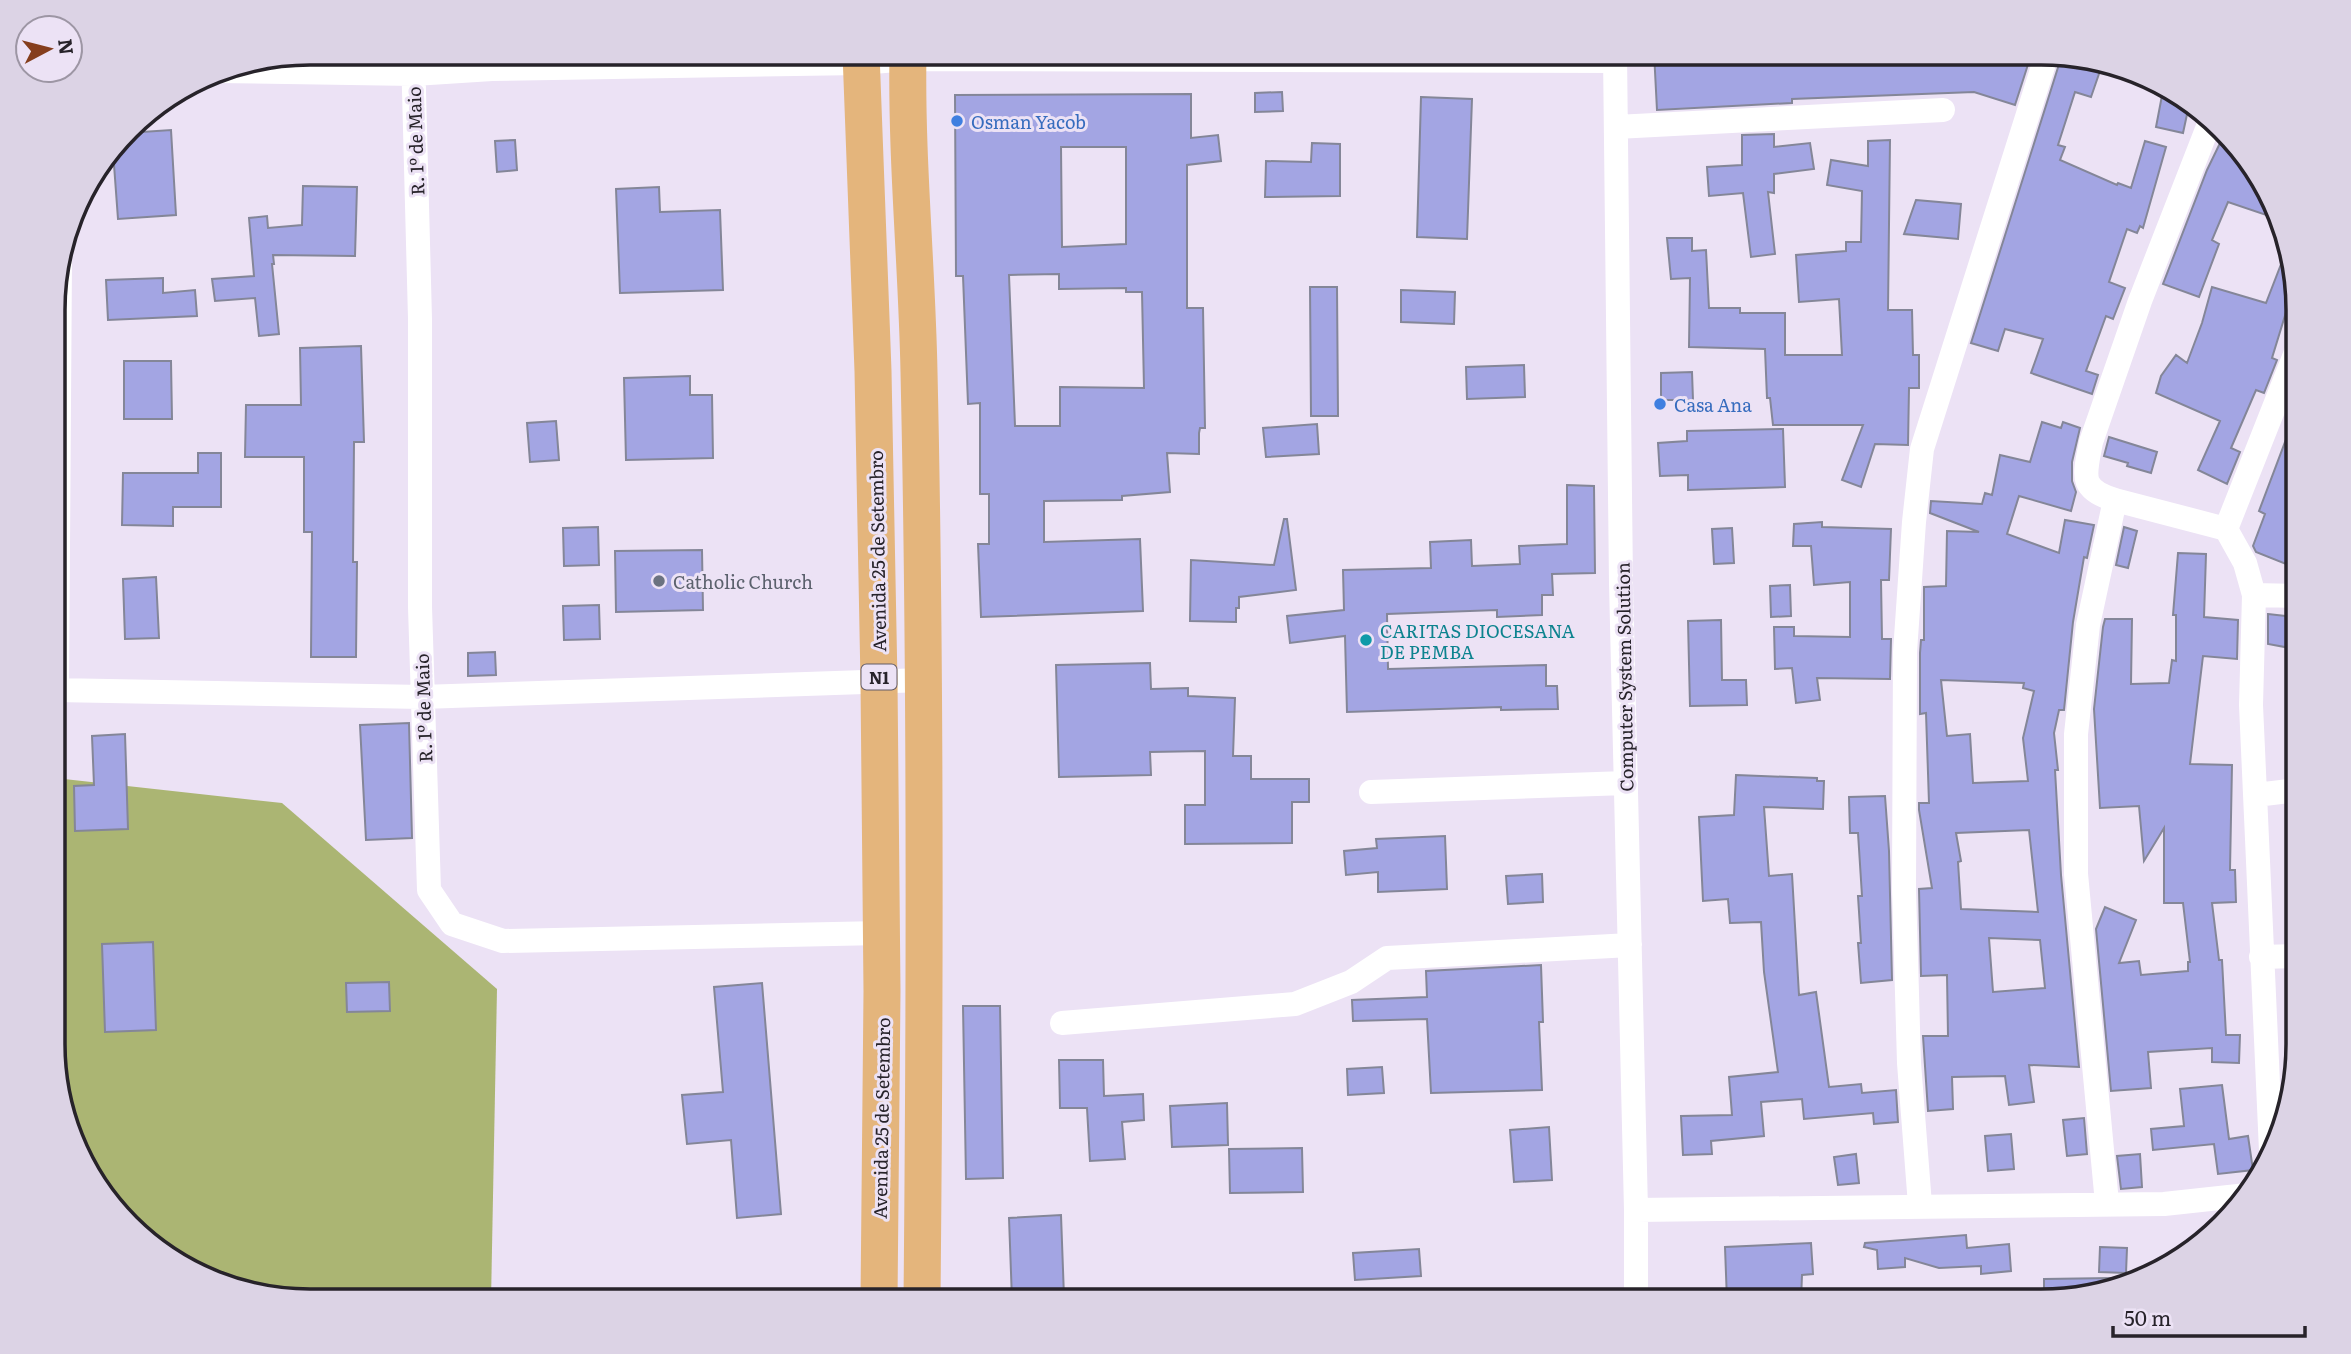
<svg xmlns="http://www.w3.org/2000/svg" width="2351" height="1354" font-family="Literata,serif">
<style>
.forest{fill:#abb573}
.building{fill:#a3a5e3;stroke:#848698;stroke-width:2;fill-rule:evenodd}
.lines{fill:none;stroke-linecap:round;stroke-linejoin:round}
.minor{stroke:#fff;stroke-width:24}
.highway{stroke:#e4b57c;stroke-width:37}
.shop-dot{fill:#3f7fe0;stroke:#ece2f5;stroke-width:2.5}
.worship-dot{fill:#6b7280;stroke:#ece2f5;stroke-width:2.5}
.culture-dot{fill:#0f9aa8;stroke:#ece2f5;stroke-width:2.5}
.labels{text-anchor:middle;dominant-baseline:central;stroke-width:6;stroke-linejoin:round;paint-order:stroke}
.shield{fill:#ece2f5;stroke:#625c67;stroke-width:2}
.shield-label{font-size:16px;font-weight:bold;fill:#27232a}
.shop-label{font-size:18px;fill:#366cbe;stroke:#ece2f5;text-anchor:start}
.street-label{font-size:18px;fill:#27232a;stroke:#ece2f5}
.worship-label{font-size:18px;fill:#5b616d;stroke:#ece2f5;text-anchor:start}
.culture-label{font-size:18px;fill:#0d838f;stroke:#ece2f5;text-anchor:start}
.rim{fill:none;stroke:#27232a;stroke-width:3.5}
</style>
<rect width="100%" height="100%" fill="#ece2f5"/>
<path class="forest" d="M 55,778 L 282,803 L 497,989 L 491,1301 L 309,1301 L 181,1267 L 96,1187 L 55,1078 Z"/>
<path class="building" d="M 1654,52 L 2032,52 L 2015,105 L 1974,92 L 1792,99 L 1792,103 L 1657,110 Z
M 2061,58 L 2101,68 L 2091,97 L 2075,92 L 2058,145 L 2065,147 L 2060,160 L 2117,185 L 2118,183 L 2131,188 L 2145,141 L 2166,147 L 2143,228 L 2140,226 L 2137,233 L 2127,229 L 2109,282 L 2125,288 L 2113,319 L 2106,316 L 2086,371 L 2098,375 L 2092,394 L 2031,373 L 2043,339 L 2005,329 L 1998,351 L 1971,343 Z
M 2164,85 L 2170,87 L 2189,105 L 2183,133 L 2156,127 Z
M 1282,92 L 1283,111 L 1255,112 L 1255,93 Z
M 1191,94 L 1191,138 L 1218,135 L 1221,161 L 1187,165 L 1187,308 L 1203,308 L 1205,428 L 1200,428 L 1199,433 L 1199,454 L 1167,453 L 1170,492 L 1122,496 L 1122,500 L 1044,501 L 1044,542 L 1140,539 L 1143,611 L 981,617 L 978,544 L 989,544 L 989,494 L 980,494 L 980,403 L 968,404 L 963,276 L 956,276 L 955,95 ZM 1061,147 L 1126,147 L 1126,244 L 1062,247 ZM 1059,274 L 1059,289 L 1126,288 L 1126,292 L 1142,292 L 1144,388 L 1060,387 L 1060,426 L 1015,426 L 1009,275 Z
M 1421,97 L 1472,99 L 1467,239 L 1417,237 Z
M 171,130 L 176,215 L 118,219 L 113,151 L 127,133 Z
M 1774,134 L 1774,147 L 1810,143 L 1814,169 L 1774,174 L 1774,193 L 1768,192 L 1775,254 L 1751,257 L 1743,193 L 1709,196 L 1707,167 L 1742,165 L 1742,135 Z
M 2223,137 L 2255,167 L 2272,217 L 2228,202 L 2212,240 L 2219,244 L 2199,297 L 2163,284 L 2207,170 Z
M 515,140 L 517,170 L 497,172 L 495,141 Z
M 1890,140 L 1888,310 L 1912,310 L 1913,355 L 1919,355 L 1919,388 L 1909,388 L 1908,445 L 1875,444 L 1861,487 L 1842,480 L 1863,425 L 1773,425 L 1770,398 L 1767,398 L 1765,349 L 1689,347 L 1690,278 L 1671,279 L 1667,238 L 1692,238 L 1692,251 L 1706,250 L 1709,308 L 1740,308 L 1740,313 L 1785,313 L 1785,355 L 1842,355 L 1839,299 L 1799,302 L 1796,255 L 1846,251 L 1846,242 L 1861,242 L 1862,191 L 1827,185 L 1831,160 L 1868,166 L 1868,141 Z
M 1312,143 L 1340,144 L 1340,196 L 1265,197 L 1266,161 L 1311,162 Z
M 303,186 L 357,187 L 355,256 L 273,255 L 274,264 L 272,264 L 279,334 L 259,336 L 255,298 L 215,301 L 212,279 L 254,276 L 249,218 L 267,216 L 268,228 L 302,225 Z
M 659,187 L 660,212 L 720,210 L 723,290 L 620,293 L 616,189 Z
M 1916,200 L 1961,204 L 1958,239 L 1904,234 Z
M 2285,254 L 2295,283 L 2272,358 L 2277,360 L 2264,393 L 2256,390 L 2231,448 L 2240,452 L 2227,484 L 2198,470 L 2220,421 L 2156,393 L 2161,376 L 2176,355 L 2187,363 L 2202,323 L 2212,287 L 2266,303 Z
M 163,278 L 163,293 L 195,290 L 197,316 L 108,320 L 106,280 Z
M 1310,287 L 1337,287 L 1338,416 L 1311,416 Z
M 1401,290 L 1455,292 L 1454,324 L 1401,322 Z
M 361,346 L 364,442 L 354,442 L 353,562 L 357,562 L 356,657 L 311,657 L 312,532 L 304,532 L 304,457 L 245,457 L 246,405 L 301,405 L 300,348 Z
M 124,361 L 171,361 L 172,419 L 124,419 Z
M 1524,365 L 1525,397 L 1467,399 L 1466,367 Z
M 1692,372 L 1693,400 L 1661,400 L 1661,373 Z
M 690,376 L 690,395 L 712,395 L 713,458 L 626,460 L 624,378 Z
M 2296,413 L 2298,414 L 2298,535 L 2286,564 L 2256,552 L 2253,546 L 2265,514 L 2259,511 Z
M 556,421 L 559,460 L 530,462 L 527,423 Z
M 2042,422 L 2061,428 L 2063,422 L 2080,428 L 2072,462 L 2072,481 L 2076,492 L 2071,511 L 2019,496 L 2007,534 L 2059,553 L 2065,520 L 2094,525 L 2087,558 L 2084,557 L 2073,622 L 2064,710 L 2059,710 L 2054,733 L 2058,770 L 2055,770 L 2061,875 L 2079,1067 L 2029,1065 L 2034,1102 L 2009,1105 L 2005,1076 L 1952,1077 L 1953,1109 L 1928,1111 L 1923,1036 L 1948,1036 L 1947,975 L 1921,976 L 1919,889 L 1932,888 L 1919,810 L 1919,803 L 1929,803 L 1926,713 L 1920,714 L 1920,653 L 1921,640 L 1924,640 L 1924,587 L 1946,586 L 1947,531 L 1979,532 L 1930,513 L 1931,501 L 1982,504 L 1985,493 L 1992,495 L 2000,455 L 2030,462 ZM 1941,680 L 2024,683 L 2023,688 L 2034,691 L 2023,738 L 2028,781 L 1973,783 L 1970,734 L 1947,736 ZM 2029,830 L 2038,912 L 1961,909 L 1958,862 L 1961,861 L 1956,833 ZM 1989,938 L 2040,940 L 2045,988 L 1993,992 Z
M 1317,424 L 1319,454 L 1266,457 L 1263,428 Z
M 1783,429 L 1785,487 L 1688,490 L 1688,475 L 1660,476 L 1658,443 L 1687,441 L 1687,431 Z
M 2109,437 L 2157,452 L 2151,473 L 2127,466 L 2128,463 L 2104,456 Z
M 198,453 L 221,453 L 221,507 L 173,507 L 173,526 L 122,525 L 123,473 L 198,473 Z
M 1567,485 L 1594,486 L 1595,573 L 1552,574 L 1553,595 L 1542,595 L 1542,615 L 1497,617 L 1497,610 L 1387,614 L 1388,669 L 1546,665 L 1546,686 L 1557,686 L 1558,709 L 1501,710 L 1501,707 L 1347,712 L 1345,636 L 1290,643 L 1287,616 L 1344,610 L 1343,570 L 1431,568 L 1430,542 L 1471,540 L 1472,566 L 1520,564 L 1519,546 L 1567,544 Z
M 1284,519 L 1287,519 L 1296,590 L 1239,597 L 1239,608 L 1236,608 L 1236,622 L 1190,621 L 1191,560 L 1274,565 Z
M 1822,522 L 1822,527 L 1891,529 L 1889,580 L 1881,580 L 1882,639 L 1891,639 L 1890,679 L 1817,678 L 1820,700 L 1796,703 L 1792,668 L 1775,669 L 1774,627 L 1794,627 L 1794,636 L 1850,637 L 1850,582 L 1814,585 L 1811,546 L 1793,546 L 1794,524 Z
M 598,527 L 599,565 L 564,566 L 563,528 Z
M 2124,527 L 2137,531 L 2128,568 L 2116,565 Z
M 1732,528 L 1734,563 L 1714,564 L 1712,529 Z
M 702,550 L 703,610 L 616,612 L 615,551 Z
M 2178,553 L 2206,554 L 2204,617 L 2238,620 L 2237,659 L 2203,656 L 2190,764 L 2232,765 L 2230,870 L 2235,870 L 2236,902 L 2212,903 L 2219,960 L 2222,960 L 2226,1035 L 2240,1035 L 2239,1063 L 2212,1062 L 2212,1048 L 2148,1052 L 2151,1088 L 2111,1091 L 2096,929 L 2105,907 L 2136,920 L 2119,963 L 2139,961 L 2141,975 L 2188,971 L 2188,962 L 2190,962 L 2183,903 L 2164,903 L 2164,828 L 2144,861 L 2139,806 L 2100,808 L 2094,709 L 2103,627 L 2105,619 L 2132,619 L 2131,684 L 2169,683 L 2172,660 L 2176,661 L 2176,615 L 2173,615 Z
M 156,577 L 159,638 L 125,639 L 123,579 Z
M 1790,585 L 1791,616 L 1771,617 L 1770,586 Z
M 599,605 L 600,639 L 564,640 L 563,606 Z
M 2268,614 L 2294,617 L 2290,648 L 2268,644 Z
M 1721,620 L 1722,680 L 1746,680 L 1747,705 L 1690,706 L 1688,621 Z
M 495,652 L 496,675 L 468,676 L 468,653 Z
M 1150,663 L 1151,689 L 1188,688 L 1188,696 L 1235,698 L 1233,756 L 1251,756 L 1251,779 L 1309,779 L 1309,802 L 1292,802 L 1292,843 L 1185,844 L 1185,805 L 1205,805 L 1205,751 L 1150,752 L 1151,775 L 1059,777 L 1056,665 Z
M 409,723 L 412,838 L 366,840 L 360,725 Z
M 125,734 L 128,829 L 75,831 L 74,786 L 94,785 L 92,736 Z
M 1736,775 L 1817,778 L 1817,781 L 1824,781 L 1823,809 L 1764,807 L 1769,876 L 1792,874 L 1799,995 L 1816,992 L 1829,1087 L 1861,1084 L 1862,1093 L 1896,1090 L 1898,1122 L 1874,1124 L 1873,1113 L 1804,1119 L 1802,1099 L 1761,1102 L 1764,1136 L 1711,1141 L 1712,1154 L 1683,1155 L 1681,1116 L 1732,1115 L 1729,1077 L 1778,1072 L 1764,972 L 1761,922 L 1730,923 L 1728,899 L 1703,901 L 1699,817 L 1734,815 Z
M 1885,796 L 1889,851 L 1892,980 L 1861,983 L 1858,943 L 1861,943 L 1858,896 L 1862,896 L 1858,833 L 1850,833 L 1849,797 Z
M 1445,836 L 1447,889 L 1378,892 L 1378,872 L 1346,875 L 1344,851 L 1377,848 L 1376,839 Z
M 1542,874 L 1543,902 L 1508,904 L 1506,876 Z
M 153,942 L 156,1030 L 105,1032 L 102,944 Z
M 1541,965 L 1543,1022 L 1539,1022 L 1542,1090 L 1431,1093 L 1427,1019 L 1353,1021 L 1352,1000 L 1427,997 L 1426,971 Z
M 389,982 L 390,1011 L 347,1012 L 346,983 Z
M 762,983 L 781,1214 L 737,1218 L 731,1140 L 687,1144 L 682,1095 L 723,1092 L 714,987 Z
M 963,1006 L 1000,1006 L 1003,1178 L 966,1179 Z
M 1059,1060 L 1103,1060 L 1104,1096 L 1143,1094 L 1144,1120 L 1122,1122 L 1125,1159 L 1090,1161 L 1087,1108 L 1060,1108 Z
M 1382,1067 L 1384,1093 L 1348,1095 L 1347,1069 Z
M 2222,1085 L 2229,1139 L 2248,1136 L 2253,1170 L 2218,1174 L 2214,1144 L 2153,1150 L 2151,1129 L 2184,1126 L 2180,1089 Z
M 1227,1103 L 1228,1145 L 1172,1147 L 1170,1106 Z
M 2084,1118 L 2087,1154 L 2067,1156 L 2063,1120 Z
M 1549,1127 L 1552,1180 L 1514,1182 L 1510,1130 Z
M 2011,1134 L 2014,1169 L 1988,1171 L 1985,1136 Z
M 1302,1148 L 1303,1192 L 1230,1193 L 1229,1149 Z
M 1856,1154 L 1859,1183 L 1838,1185 L 1834,1157 Z
M 2140,1154 L 2142,1187 L 2121,1189 L 2117,1156 Z
M 1061,1215 L 1064,1297 L 1012,1300 L 1009,1218 Z
M 1966,1235 L 1967,1248 L 2009,1244 L 2011,1271 L 1981,1274 L 1981,1266 L 1939,1268 L 1905,1258 L 1905,1267 L 1878,1269 L 1877,1250 L 1864,1247 L 1865,1243 Z
M 1811,1243 L 1813,1274 L 1802,1275 L 1801,1301 L 1727,1301 L 1725,1247 Z
M 2100,1247 L 2127,1248 L 2126,1273 L 2099,1272 Z
M 1419,1249 L 1421,1276 L 1355,1280 L 1353,1253 Z
M 2112,1278 L 2113,1284 L 2058,1301 L 2044,1301 L 2044,1279 Z"/>
<g class="lines">
<path class="minor" d="M 413,53 L 420,319 L 420,607 L 429,890 L 452,924 L 503,941 L 881,933
M 1615,53 L 1621,583 L 1636,1210 L 1636,1301
M 216,71 L 414,74 L 492,69 L 861,63 L 908,59 L 1615,61
M 1616,127 L 1943,110
M 2115,500 L 2226,529 L 2245,563 L 2254,595 L 2298,596
M 2226,529 L 2298,347
M 2254,595 L 2251,705 L 2271,1151
M 55,690 L 422,697 L 923,680
M 57,690 L 60,260
M 1371,792 L 1626,783
M 2256,795 L 2298,790
M 2261,957 L 2298,956
M 1062,1023 L 1295,1004 L 1351,982 L 1387,958 L 1630,945
M 2107,1203 L 2076,874 L 2076,734 L 2088,625 L 2115,500 C 2078,489 2085,475 2091,442 L 2140,301 L 2209,124
M 1920,1205 L 1909,1063 L 1904,889 L 1905,652 L 1914,522 L 1922,449 L 2047,54
M 1636,1210 L 2164,1204 L 2247,1195"/>
<path class="highway" d="M 861,53 L 873,371 L 879,682 L 882,991 L 879,1301
M 908,53 C 906,159 917,266 919,372 C 926,682 925,992 922,1301"/>
</g>
<g class="shop-dot">
<circle cx="957" cy="121" r="7"/>
<circle cx="1660" cy="404" r="7"/>
</g>
<circle class="worship-dot" cx="659" cy="581" r="7"/>
<circle class="culture-dot" cx="1366" cy="640" r="7"/>
<g class="labels">
<rect class="shield" x="861.5" y="664.5" width="35" height="25" rx="5"/>
<g class="shield-label">
<text x="879" y="677">N1</text>
</g>
<g class="shop-label">
<text x="971" y="121">Osman Yacob</text>
<text x="1674" y="404">Casa Ana</text>
</g>
<g class="street-label">
<text transform="translate(415 141) rotate(-92)">R. 1º de Maio</text>
<text transform="translate(877 551) rotate(-91)">Avenida 25 de Setembro</text>
<text transform="translate(1624 677) rotate(-91)">Computer System Solution</text>
<text transform="translate(423 708) rotate(-92)">R. 1º de Maio</text>
<text transform="translate(881 1118) rotate(-89)">Avenida 25 de Setembro</text>
</g>
<g class="worship-label">
<text x="673" y="581">Catholic Church</text>
</g>
<g class="culture-label">
<text x="1380" y="630">CARITAS DIOCESANA<tspan x="1380" dy="21">DE PEMBA</tspan></text>
</g>
</g>
<path d="M0 0H2351V1354H0ZM310 65H2041A245 245 0 0 1 2286 310V1044A245 245 0 0 1 2041 1289H310A245 245 0 0 1 65 1044V310A245 245 0 0 1 310 65Z" fill="#dcd3e5" fill-rule="evenodd"/>
<path class="rim" d="M310 65H2041A245 245 0 0 1 2286 310V1044A245 245 0 0 1 2041 1289H310A245 245 0 0 1 65 1044V310A245 245 0 0 1 310 65Z"/>
<g transform="translate(49 49) rotate(83)"><circle r="33" fill="#ece2f5" stroke="#9d96a4" stroke-width="2"/>
<path d="M0-5L12 26L0 18L-12 26Z" fill="#853e1d"/>
<text y="-10" font-size="19" font-weight="bold" text-anchor="middle" fill="#27232a">N</text>
</g>
<path d="M2113 1326v10h192v-10" fill="none" stroke="#27232a" stroke-width="3.5"/>
<text x="2124" y="1326" font-size="21" fill="#27232a" stroke="#ece2f5" stroke-width="5" paint-order="stroke">50 m</text>
</svg>
